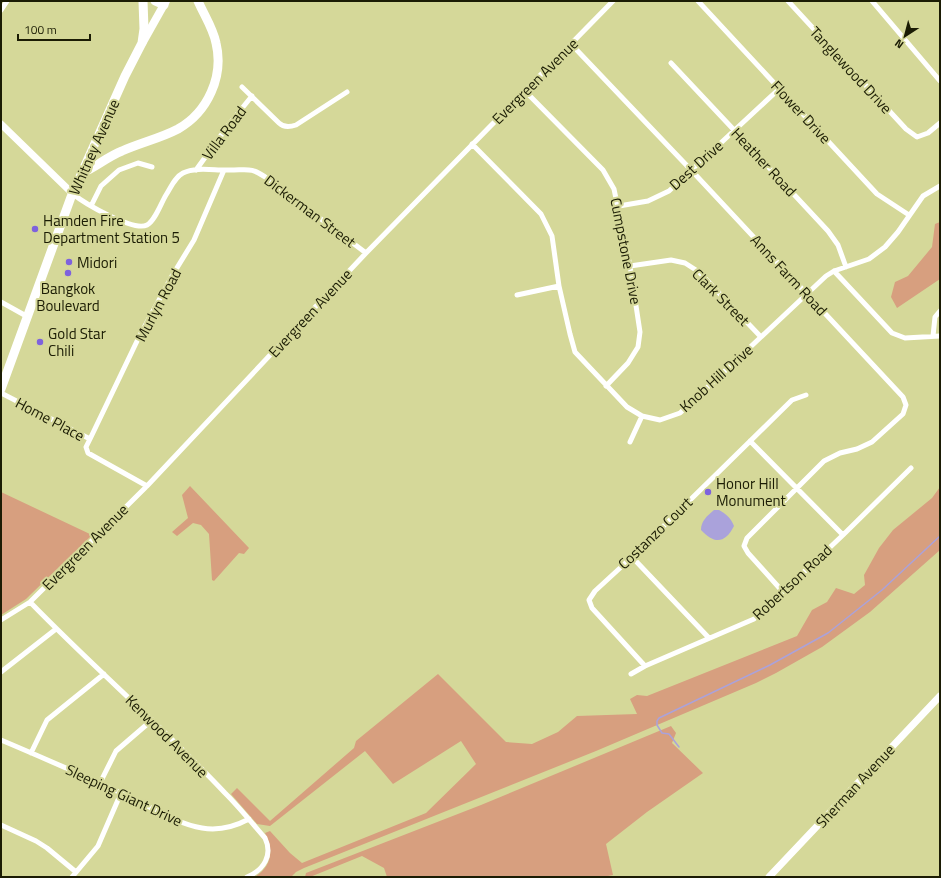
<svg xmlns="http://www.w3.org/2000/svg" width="941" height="878" font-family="'Titillium Web',sans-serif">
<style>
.green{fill:#d79f7f}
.water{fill:#aaa2db}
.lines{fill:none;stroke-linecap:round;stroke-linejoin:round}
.stream{stroke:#aaa2db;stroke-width:1.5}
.street{stroke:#fff;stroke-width:5}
.secondary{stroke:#fff;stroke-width:7}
.primary{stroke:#fff;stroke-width:8}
.highway{stroke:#fff;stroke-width:9}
.poi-dot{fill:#7e62dd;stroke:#d5d899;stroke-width:1.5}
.labels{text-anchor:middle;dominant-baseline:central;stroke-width:4;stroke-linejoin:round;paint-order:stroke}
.street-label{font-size:15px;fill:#1b1c04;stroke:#d5d899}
.poi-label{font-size:15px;fill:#1b1c04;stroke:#d5d899;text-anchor:start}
</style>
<rect width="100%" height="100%" fill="#d5d899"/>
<path class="green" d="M 940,222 L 940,279 L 897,308 L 891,297 L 895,282 L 908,276 L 932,247 L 935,224 Z
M 190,486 L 249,548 L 244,554 L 239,553 L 214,581 L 212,580 L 209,534 L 201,525 L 193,523 L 177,536 L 172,532 L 188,518 L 182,495 Z
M 940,487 L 940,550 L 870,612 L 822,647 L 776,673 L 756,683 L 596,751 L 304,868 L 296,872 L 291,877 L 255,877 C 272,866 274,850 265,833 L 270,831 L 290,853 L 302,863 L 426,813 L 476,764 L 461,741 L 393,784 L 365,751 L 270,826 L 257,824 L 231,794 L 237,788 L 270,821 L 354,748 L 356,741 L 438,674 L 506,742 L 532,744 L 558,732 L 577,716 L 637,714 L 630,699 L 637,695 L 647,696 L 797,636 L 812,610 L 827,602 L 836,588 L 854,594 L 865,585 L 864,575 L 879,548 L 893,530 L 932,498 Z
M 1,492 L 92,535 L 26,599 L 1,615 Z
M 671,726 L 676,733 L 672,743 L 703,773 L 647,812 L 606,844 L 613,875 L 603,877 L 387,877 L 384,868 L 362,856 L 310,877 L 305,877 L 306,873 L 481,805 Z"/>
<path class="water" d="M 714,510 L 719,510 C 726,514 731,518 734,526 C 725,544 714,544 701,530 C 701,521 707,516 714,510 Z"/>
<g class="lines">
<path class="stream" d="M 679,747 L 669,734 L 662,733 L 657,725 L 657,721 L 659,718 L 770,665 L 828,633 L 882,590 L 940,536"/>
<path class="street" d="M 698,1 L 877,194 L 909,215
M 788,1 L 906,129 L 917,137 L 928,133 L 940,123
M 872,1 L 940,81
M 1,10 L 7,1
M 571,44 L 692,171 L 903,397 L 906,405 L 903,414 L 872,442 L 857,449 L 840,453 L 824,461 L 747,538 L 744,546 L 748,553 L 783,592
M 671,63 L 734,130 L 828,231 L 838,245 L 846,267
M 242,87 L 279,123 C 284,128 290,127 296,125 L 347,92
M 525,91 L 603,170 L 614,189 L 630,266 L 640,332 L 638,347 L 628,363 L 606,386
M 472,144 L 541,214 L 552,236 L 559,286 L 570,334 L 575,352 L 627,407 L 642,416 L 660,420 L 680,413 L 826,276 L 834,271 L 869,259 L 885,247 L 898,232 L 923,196 L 940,186
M 196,170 L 230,123 L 252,96
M 73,194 C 84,203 133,232 147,225 C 155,221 161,203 166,195 C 171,187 175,177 183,173 C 195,167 212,170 225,170 C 246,171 249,165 268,179 L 366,253
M 91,206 L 101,186 L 119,170 L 138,163 L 152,167
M 619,206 L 648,201 L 669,191 L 779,89
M 630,266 L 671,260 L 685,263 L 699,272 L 761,337
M 834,271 L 892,333 L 905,338 L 940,336
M 517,295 L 559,286
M 1,302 L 28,317
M 933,336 L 935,317 L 940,311
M 1,393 L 90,439 L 86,447 L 88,453 L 147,486
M 90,439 L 139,337 L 172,276 L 194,240 L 224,170
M 750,441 L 843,535
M 630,442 L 642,416
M 632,557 L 709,638
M 30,602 C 93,667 163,727 225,793 C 239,807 252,823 265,838 C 273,855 264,870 247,877
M 1,620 L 30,602 L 147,486 L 366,253 L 613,1
M 645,666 L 592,608 L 589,600 L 595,591 L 632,557 L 792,400 L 806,395
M 1,672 L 56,629
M 631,674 L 645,666 L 754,619 L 843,535 L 911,468
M 1,740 C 41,757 81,774 121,793 C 146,804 176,824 202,828 C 219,831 234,827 249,819
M 31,753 L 47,720 L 104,674
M 100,783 L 116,751 L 152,720
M 1,825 L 36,841 L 47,848 L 76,872
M 72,877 L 98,846 L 121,793"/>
<path class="secondary" d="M 1,124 L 73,194
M 769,877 L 940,696"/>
<path class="primary" d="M 143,42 L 166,1"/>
<path class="highway" d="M 155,1 L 164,5
M 82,173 C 96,167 107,157 122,151 C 140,143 161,138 178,129 C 208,112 224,76 216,43 C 213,28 204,15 198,1
M 1,389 L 71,197 L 125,76 L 142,43 L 144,29 L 143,1"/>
</g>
<g class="poi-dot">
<circle cx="35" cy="229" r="4"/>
<circle cx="69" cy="262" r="4"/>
<circle cx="68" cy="273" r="4"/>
<circle cx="40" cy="342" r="4"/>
<circle cx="708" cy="492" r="4"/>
</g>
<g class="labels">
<g class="street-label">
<text transform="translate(851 70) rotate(47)">Tanglewood Drive</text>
<text transform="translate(535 81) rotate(-45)">Evergreen Avenue</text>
<text transform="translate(801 112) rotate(47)">Flower Drive</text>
<text transform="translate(224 133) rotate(-53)">Villa Road</text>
<text transform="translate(94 147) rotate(-66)">Whitney Avenue</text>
<text transform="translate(764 162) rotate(47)">Heather Road</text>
<text transform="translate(696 165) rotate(-42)">Dest Drive</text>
<text transform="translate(310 211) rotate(37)">Dickerman Street</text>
<text transform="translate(626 251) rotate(79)">Cumpstone Drive</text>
<text transform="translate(789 275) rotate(47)">Anns Farm Road</text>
<text transform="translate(721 297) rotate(45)">Clark Street</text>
<text transform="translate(158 305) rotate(-62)">Murlyn Road</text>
<text transform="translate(310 313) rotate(-47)">Evergreen Avenue</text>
<text transform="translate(716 378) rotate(-42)">Knob Hill Drive</text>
<text transform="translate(50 419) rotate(28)">Home Place</text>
<text transform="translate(655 533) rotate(-44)">Costanzo Court</text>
<text transform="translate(85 547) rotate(-45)">Evergreen Avenue</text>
<text transform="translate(792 582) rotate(-43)">Robertson Road</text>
<text transform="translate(167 736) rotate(45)">Kenwood Avenue</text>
<text transform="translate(855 786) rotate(-47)">Sherman Avenue</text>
<text transform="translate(124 795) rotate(25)">Sleeping Giant Drive</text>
</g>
<g class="poi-label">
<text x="43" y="220">Hamden Fire<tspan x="43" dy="17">Department Station 5</tspan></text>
<text x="77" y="262">Midori</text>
<text x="68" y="288" text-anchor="middle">Bangkok<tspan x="68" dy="17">Boulevard</tspan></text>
<text x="48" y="333">Gold Star<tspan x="48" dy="17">Chili</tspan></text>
<text x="716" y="483">Honor Hill<tspan x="716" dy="17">Monument</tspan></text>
</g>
</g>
<rect width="941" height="878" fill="none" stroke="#1b1c04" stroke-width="4"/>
<g transform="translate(905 36) rotate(216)" stroke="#d5d899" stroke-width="3" paint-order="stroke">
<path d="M0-3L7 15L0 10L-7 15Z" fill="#1b1c04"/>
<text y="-6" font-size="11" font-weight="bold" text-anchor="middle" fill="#1b1c04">N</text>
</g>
<path d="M18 34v6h72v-6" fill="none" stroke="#1b1c04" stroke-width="2"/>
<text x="24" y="34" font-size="12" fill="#1b1c04" stroke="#d5d899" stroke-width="3" paint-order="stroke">100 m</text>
</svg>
